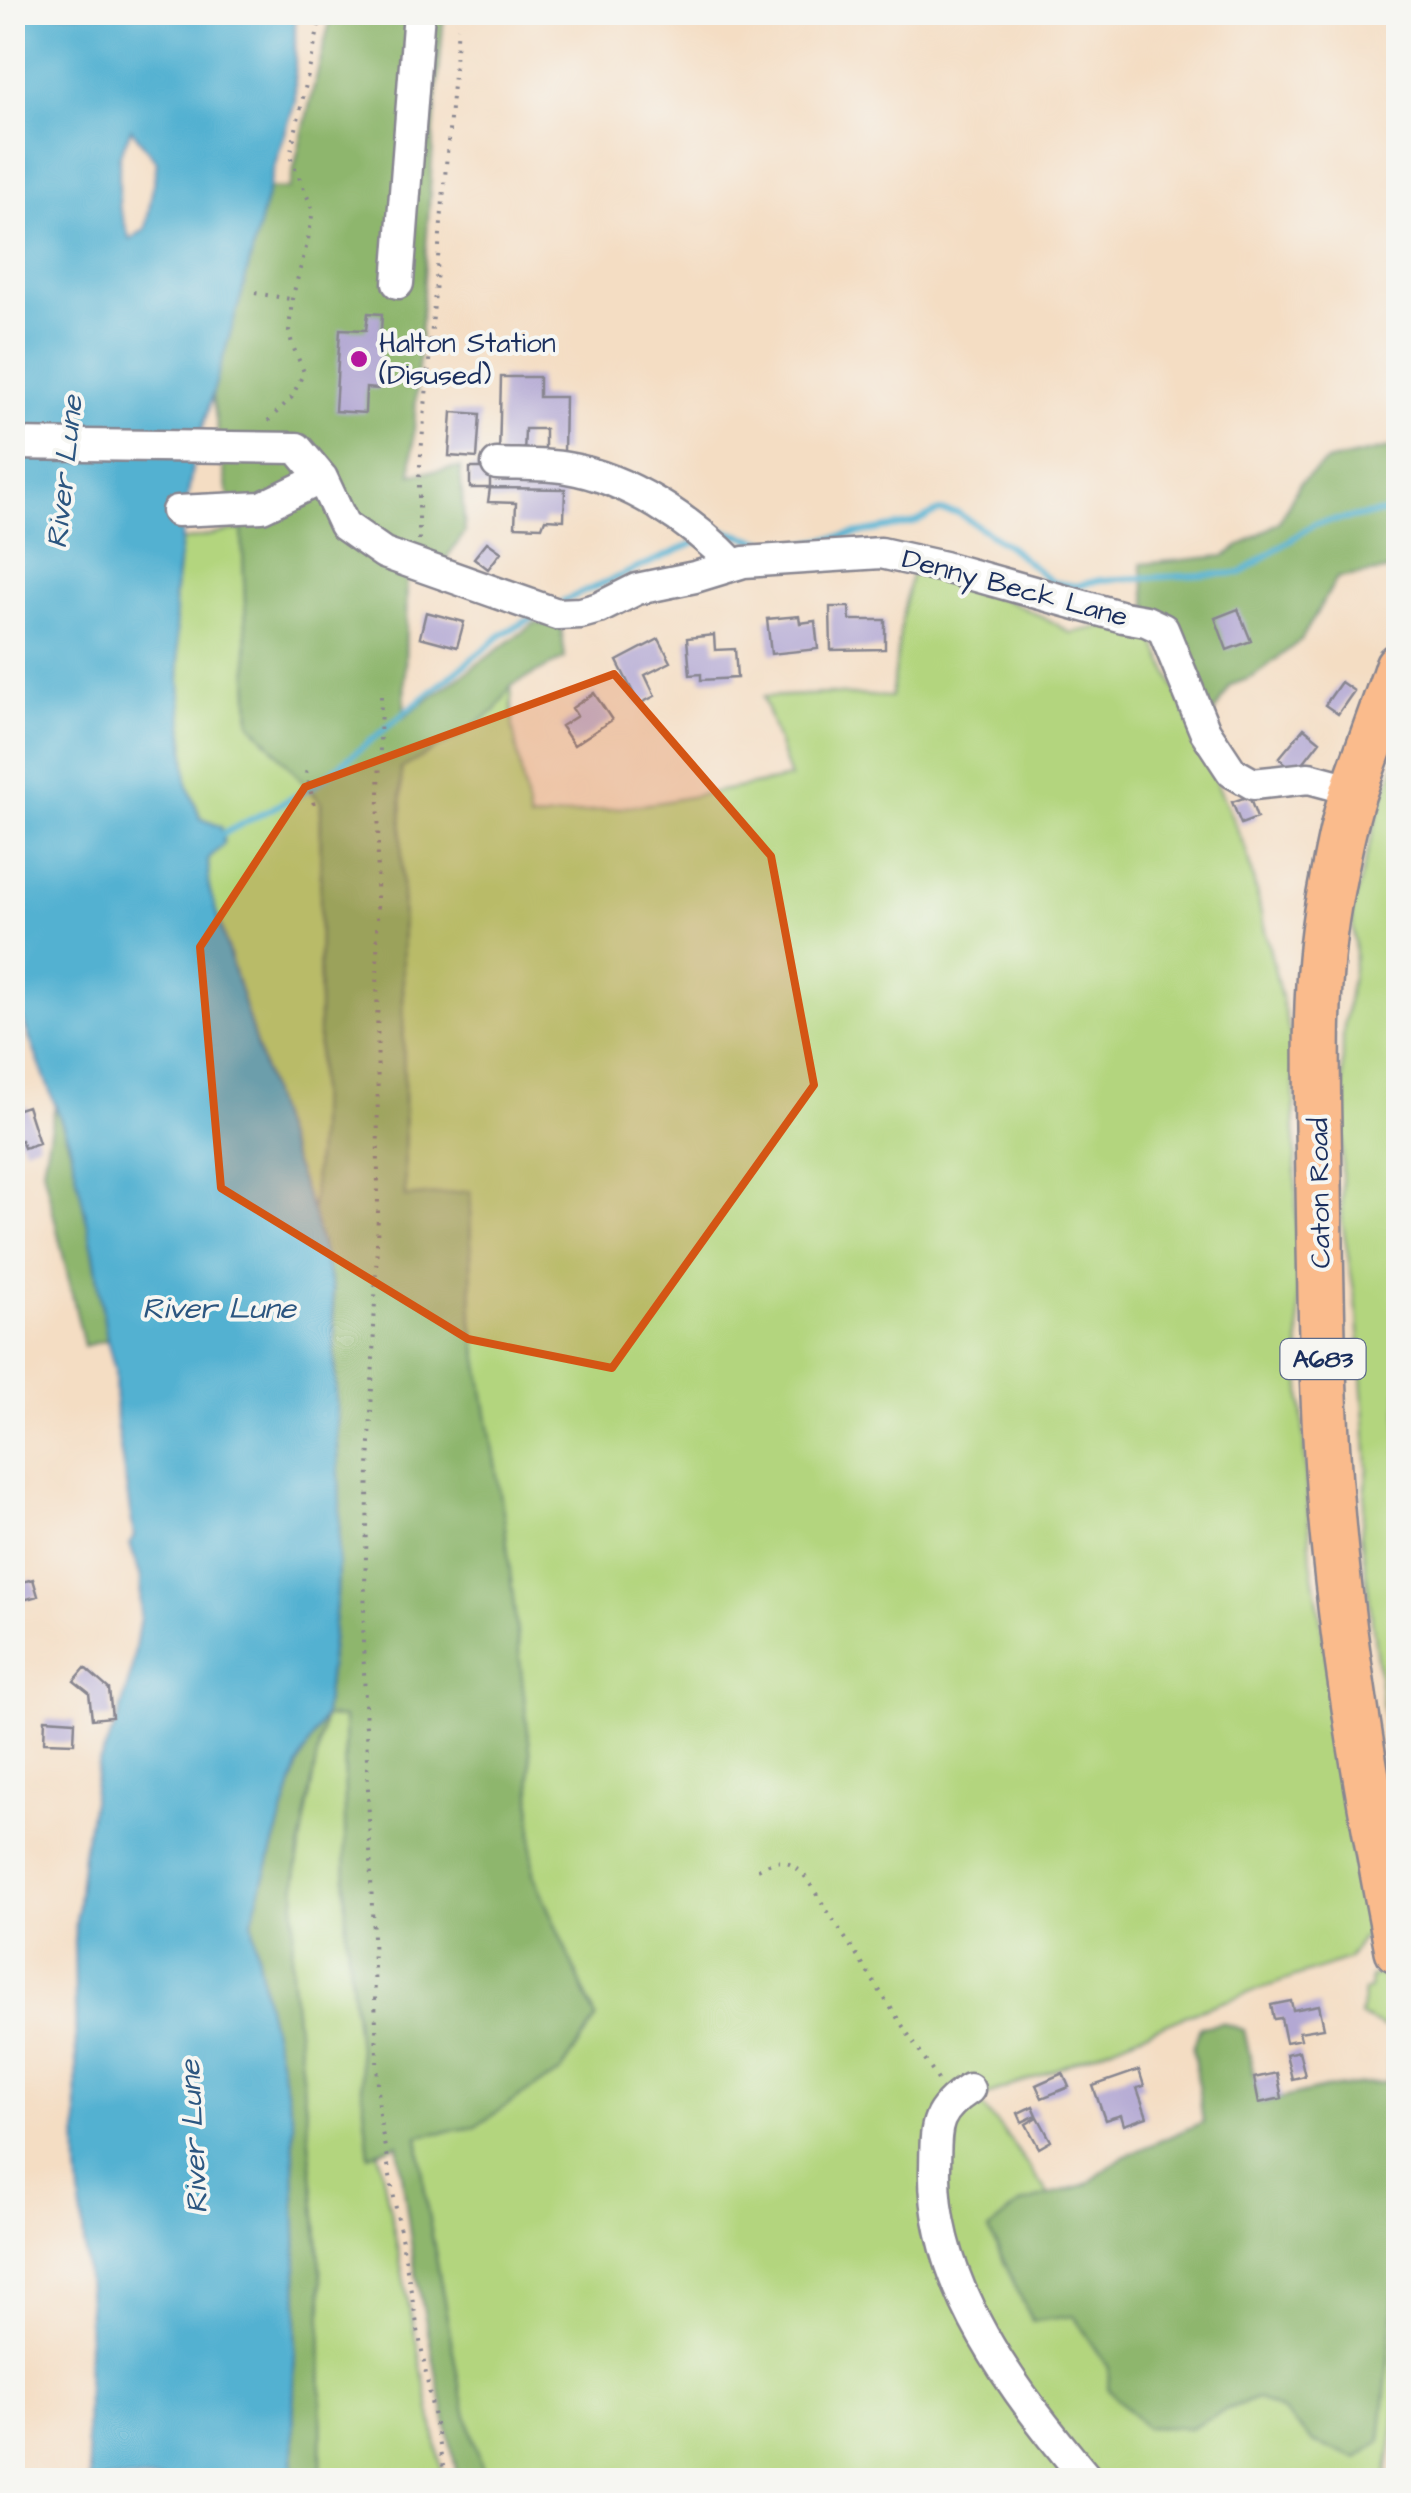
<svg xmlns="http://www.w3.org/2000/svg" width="1411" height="2493" font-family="'Architects Daughter',sans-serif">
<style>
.green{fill:#b3d57e;stroke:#67826e;stroke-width:2.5}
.forest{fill:#8eb66d;stroke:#547266;stroke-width:2.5}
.water{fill:#53b1d1;stroke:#377098;stroke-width:2.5;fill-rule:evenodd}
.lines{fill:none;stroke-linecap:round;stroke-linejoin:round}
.stream{stroke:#53b1d1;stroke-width:6}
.building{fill:#b3a8d3}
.minor-casing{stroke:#888690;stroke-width:35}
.highway-casing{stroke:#888690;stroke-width:50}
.path{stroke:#888690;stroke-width:4;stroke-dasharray:2.5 8;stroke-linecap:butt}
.minor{stroke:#fff;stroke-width:30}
.highway{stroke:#fabb8c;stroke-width:45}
.marked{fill:#d45514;fill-opacity:0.2;stroke:#d45514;stroke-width:8;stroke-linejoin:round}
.poi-dot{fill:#b5179e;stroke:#f6f6f2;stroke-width:4}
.labels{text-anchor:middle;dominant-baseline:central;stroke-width:8;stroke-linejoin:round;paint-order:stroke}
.shield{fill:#f6f6f2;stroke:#5d6b8a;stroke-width:2.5}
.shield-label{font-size:25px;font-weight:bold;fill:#1b2f5e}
.poi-label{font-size:28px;fill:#1b2f5e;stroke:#f6f6f2;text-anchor:start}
.street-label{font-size:28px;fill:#1b2f5e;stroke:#f6f6f2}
.water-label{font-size:30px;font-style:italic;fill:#2c5680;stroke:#f6f6f2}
</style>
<rect width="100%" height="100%" fill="#f6f6f2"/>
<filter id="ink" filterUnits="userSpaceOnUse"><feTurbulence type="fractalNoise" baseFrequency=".01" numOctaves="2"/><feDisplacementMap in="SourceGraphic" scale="20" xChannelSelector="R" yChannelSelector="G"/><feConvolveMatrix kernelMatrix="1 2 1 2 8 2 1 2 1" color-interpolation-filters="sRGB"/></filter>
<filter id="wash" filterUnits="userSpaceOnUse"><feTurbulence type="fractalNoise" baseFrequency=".0048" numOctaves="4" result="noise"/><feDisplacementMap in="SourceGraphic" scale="40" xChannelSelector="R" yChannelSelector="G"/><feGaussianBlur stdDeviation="2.25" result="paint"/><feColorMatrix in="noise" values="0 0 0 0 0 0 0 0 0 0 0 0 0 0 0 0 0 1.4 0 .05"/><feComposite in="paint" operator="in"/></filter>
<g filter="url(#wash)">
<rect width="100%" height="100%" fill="#f4ddc3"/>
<path class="green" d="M 242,529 L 250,722 L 321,802 L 318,1130 L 312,1212 L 283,1134 L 230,960 L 209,888 L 208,859 L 201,818 L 187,783 L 174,597 L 181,541 Z
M 912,571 C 970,588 1019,600 1070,633 L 1106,626 L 1153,638 L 1246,850 L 1293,1048 L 1300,1370 L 1311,1561 L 1372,1932 L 1361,1939 L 1348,1959 L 1202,2009 L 1042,2075 L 976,2099 L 1004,2132 L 1049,2195 L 1020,2204 L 1073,2315 L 1109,2368 L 1227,2409 L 1257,2398 L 1284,2413 L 1312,2442 L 1392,2323 L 1396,2263 L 1396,2195 L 1388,2082 L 1390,2030 L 1360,2016 L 1364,1991 L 1370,1989 L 1371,1976 L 1384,1973 L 1398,2104 L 1398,2398 L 1386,2480 L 486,2480 L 461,2395 L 427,2208 L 418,2135 L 475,2127 L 528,2091 L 561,2072 L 596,2019 L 533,1874 L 530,1749 L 472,1322 L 470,1192 L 405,1198 L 401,768 L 510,658 L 513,729 L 530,820 L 662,802 L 790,778 L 763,697 L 828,694 L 891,697 L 903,611 Z
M 1398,756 L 1398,1798 L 1394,1792 L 1361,1534 L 1368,1468 L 1358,1315 L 1342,1221 L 1342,1182 L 1343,1033 L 1355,956 L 1352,912 L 1375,824 Z
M 324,1716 L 345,1718 L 346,1932 L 369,2154 L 378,2151 L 444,2480 L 321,2480 L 322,2281 L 307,2120 L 291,1974 L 297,1865 Z"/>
<path class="forest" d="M 332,13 L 444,13 L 434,128 L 411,474 L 460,468 L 465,533 L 441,565 L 407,577 L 404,717 L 535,623 L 561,626 L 565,658 L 511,686 L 496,710 L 461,735 L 401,769 L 405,1197 L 470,1191 L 472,1322 L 504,1517 L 530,1749 L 533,1874 L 596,2019 L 561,2072 L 528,2091 L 475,2127 L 418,2136 L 427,2208 L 461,2395 L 486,2480 L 458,2480 L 414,2263 L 398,2144 L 369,2155 L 346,1932 L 344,1718 L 324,1717 L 297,1865 L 291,1974 L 307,2120 L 322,2281 L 321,2480 L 293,2480 L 294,2371 L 298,2307 L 263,1988 L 252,1920 L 297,1767 L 324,1716 L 337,1594 L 340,1505 L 333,1290 L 312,1212 L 318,1130 L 321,802 L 250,722 L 242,529 L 227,490 L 209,375 L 259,188 L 289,189 Z
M 1398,446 L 1398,569 L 1337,578 L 1301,640 L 1253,677 L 1231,685 L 1202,732 L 1148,607 L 1141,564 L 1224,556 L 1279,522 L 1300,483 L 1326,462 Z
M 55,1105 C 85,1180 95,1261 107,1340 L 84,1346 L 43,1168 Z
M 1222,2023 L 1244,2030 L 1260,2103 L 1325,2088 L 1388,2082 C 1392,2142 1398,2202 1396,2262 C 1394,2321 1386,2381 1380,2441 L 1357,2458 L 1312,2442 L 1284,2413 L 1257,2398 L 1227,2409 L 1190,2428 L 1145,2427 L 1108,2389 L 1109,2367 L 1074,2316 L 1032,2321 L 989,2230 L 1020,2204 L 1087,2184 L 1121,2158 L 1203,2122 L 1193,2048 L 1200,2027 Z"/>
<path class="water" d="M 13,13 L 295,13 L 295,102 L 274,167 L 242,293 L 193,461 L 181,541 L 174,597 L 187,783 L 200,818 L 221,827 L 224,844 L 208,859 L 209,888 L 283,1134 L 312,1212 L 332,1290 L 340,1505 L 337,1594 L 324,1716 L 297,1767 L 252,1920 L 263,1988 L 293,2120 L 298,2307 L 294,2371 L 293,2480 L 90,2480 L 86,2437 L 89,2303 L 78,2170 L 74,1940 L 83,1854 L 98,1765 L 118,1720 L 131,1673 L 140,1617 L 141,1578 L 130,1544 L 134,1536 L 116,1422 L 115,1370 L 107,1340 L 94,1253 L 69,1141 L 13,995 ZM 131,129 L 157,162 L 146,228 L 130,240 L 119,206 L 119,157 Z"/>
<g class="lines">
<path class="stream" d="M 713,534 L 721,530 L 782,547
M 800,544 L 914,523 L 939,511 L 958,513 L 1008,546 L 1052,582 L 1076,586 L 1100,580 L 1241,573 L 1314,524 L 1398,510
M 563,601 L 697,542
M 217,837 L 313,787 L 504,633 L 534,617"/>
</g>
<g id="blocks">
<path class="building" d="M 368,313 L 382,314 L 378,389 L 366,388 L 365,413 L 335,411 L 340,329 L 366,330 Z
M 501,377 L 539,377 L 539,397 L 565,397 L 564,453 L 545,453 L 545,429 L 525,429 L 524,457 L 499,457 Z
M 452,412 L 480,414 L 477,458 L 449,456 Z
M 470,468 L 490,468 L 490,488 L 470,488 Z
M 490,488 L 565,489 L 564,520 L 545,519 L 542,527 L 515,526 L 516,503 L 488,502 Z
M 487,542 L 501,552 L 488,569 L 474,558 Z
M 830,607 L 849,607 L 850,620 L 885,620 L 885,649 L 831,650 Z
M 1238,609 L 1251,641 L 1227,650 L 1215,618 Z
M 426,612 L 464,622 L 457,647 L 420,637 Z
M 799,616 L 800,623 L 815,621 L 818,649 L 771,654 L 767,619 Z
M 714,635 L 715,650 L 735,649 L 737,678 L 701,680 L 701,674 L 690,675 L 687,638 Z
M 659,639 L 671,662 L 645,675 L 655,696 L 639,704 L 617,661 Z
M 1341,682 L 1354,691 L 1338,714 L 1325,705 Z
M 594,693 L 612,720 L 574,745 L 561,726 L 577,716 L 572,708 Z
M 1304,728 L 1320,741 L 1296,772 L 1279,758 Z
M 1249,796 L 1257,818 L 1241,824 L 1232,802 Z
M 27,1106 L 39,1143 L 24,1148 L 21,1140 L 12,1143 L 12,1111 Z
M 33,1579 L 38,1596 L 12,1603 L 12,1585 Z
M 85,1668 L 109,1689 L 112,1717 L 92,1719 L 89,1693 L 74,1681 Z
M 45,1719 L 75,1721 L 74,1743 L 44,1742 Z
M 1291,2001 L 1293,2010 L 1319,2005 L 1324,2028 L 1299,2032 L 1301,2039 L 1286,2042 L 1281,2018 L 1274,2019 L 1271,2005 Z
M 1299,2051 L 1305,2076 L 1292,2079 L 1286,2054 Z
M 1139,2070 L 1144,2086 L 1137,2088 L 1147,2117 L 1124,2125 L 1121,2115 L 1105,2120 L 1093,2086 Z
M 1063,2073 L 1069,2087 L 1042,2098 L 1036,2085 Z
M 1277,2073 L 1282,2098 L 1259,2103 L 1254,2078 Z
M 1033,2106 L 1037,2115 L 1022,2122 L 1018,2113 Z
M 1038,2117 L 1051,2141 L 1039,2148 L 1026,2124 Z"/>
</g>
</g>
<g filter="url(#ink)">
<use href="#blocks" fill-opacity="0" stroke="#888690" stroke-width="2.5"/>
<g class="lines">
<defs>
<path id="minor" d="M 398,283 L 419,12
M 12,444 L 297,448 L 322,478 L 344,525 L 384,553 L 557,614 L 581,613 L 599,608 L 637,589 L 695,577 L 744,562 L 881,553 L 944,567 L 1123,617 L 1146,621 L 1163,629 L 1205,731 L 1232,772 L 1253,784 L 1309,778 L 1354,790
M 497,464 C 520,465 545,464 567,468 C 628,478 692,521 734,565
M 177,511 L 262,507 L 322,478
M 969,2089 C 933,2113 936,2127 935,2168 C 932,2286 1016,2394 1088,2480"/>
<path id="highway" d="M 1398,666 C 1385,706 1369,746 1355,787 C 1343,820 1335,869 1328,905 C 1312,996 1318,1092 1319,1184 C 1321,1300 1322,1416 1333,1532 C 1346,1672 1371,1812 1398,1950"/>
</defs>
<use href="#minor" class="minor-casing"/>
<use href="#highway" class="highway-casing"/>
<path class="path" d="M 255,293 L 290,299
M 268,421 L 292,397 L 304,372 L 292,344 L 289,331 L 292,299 L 308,240 L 313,210 L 290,156 L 322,12
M 419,540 L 419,477 L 458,27
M 381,696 L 377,895 L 378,1214 L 363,1641 L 379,2115 L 442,2462 L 447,2480
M 306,771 L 314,805
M 758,1869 C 780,1858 783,1859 802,1872 L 938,2080"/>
<use href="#minor" class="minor"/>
<use href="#highway" class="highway"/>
</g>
</g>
<path class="marked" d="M 614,674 L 771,856 L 814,1085 L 612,1368 L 468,1339 L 221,1188 L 200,947 L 305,787 Z"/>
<circle class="poi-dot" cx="359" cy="359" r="10"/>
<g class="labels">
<rect class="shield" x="1280.5" y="1339" width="85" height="40" rx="8"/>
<g class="shield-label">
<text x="1323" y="1359">A683</text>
</g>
<g class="poi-label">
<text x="379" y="343">Halton Station<tspan x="379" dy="32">(Disused)</tspan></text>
</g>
<g class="street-label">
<text transform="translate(1015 588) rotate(15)">Denny Beck Lane</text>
<text transform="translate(1320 1193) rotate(-91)">Caton Road</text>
</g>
<g class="water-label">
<text transform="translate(65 472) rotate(-84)">River Lune</text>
<text x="219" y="1309">River Lune</text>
<text transform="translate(194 2137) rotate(-93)">River Lune</text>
</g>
</g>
<rect width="1411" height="2493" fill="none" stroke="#f6f6f2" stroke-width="50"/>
</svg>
